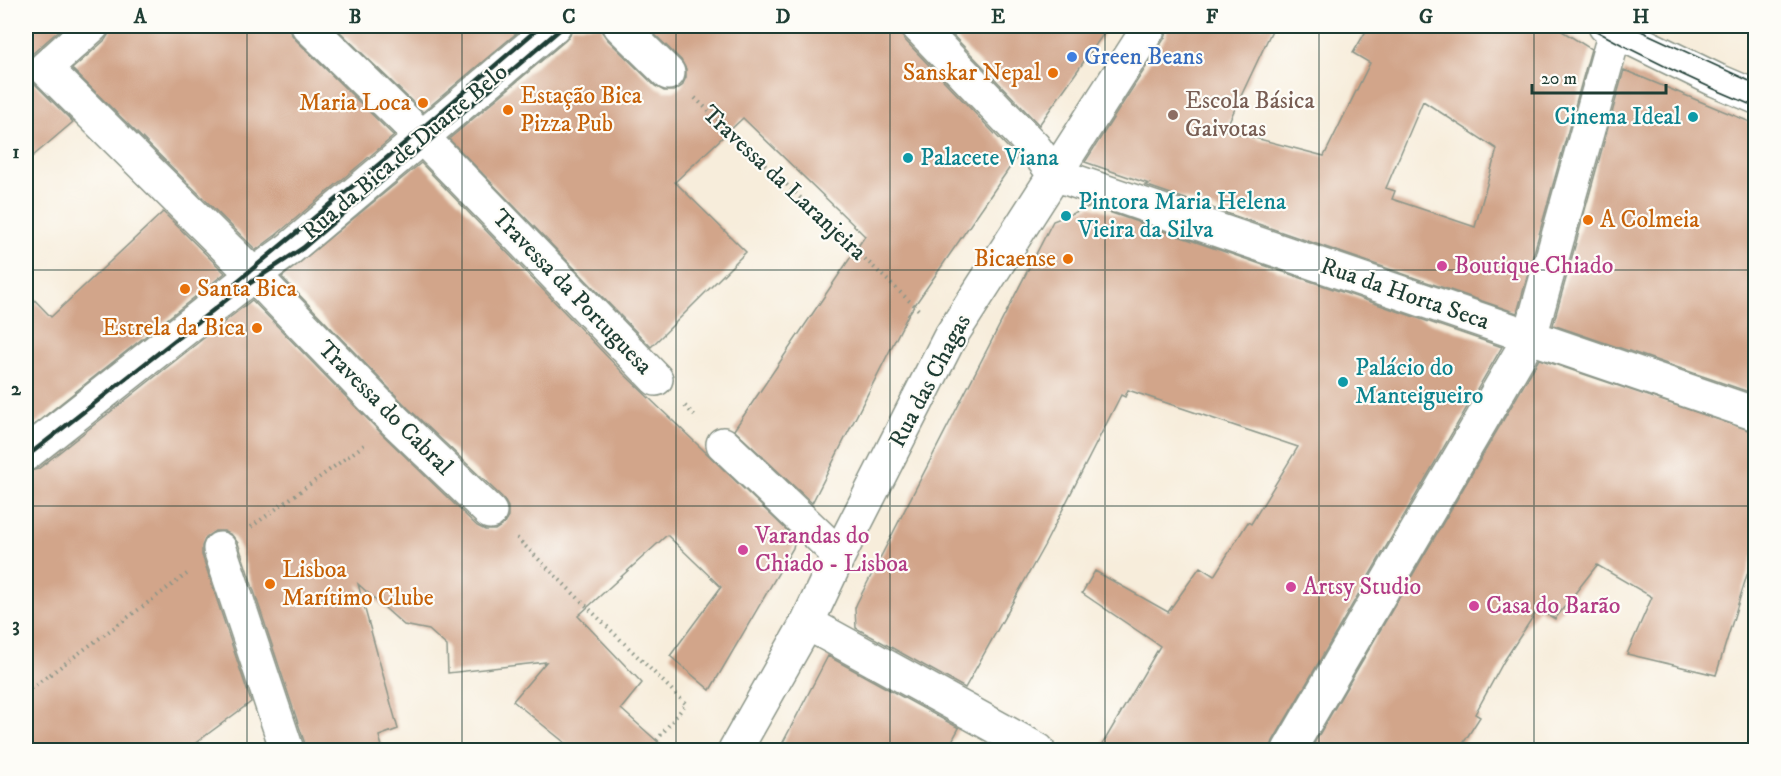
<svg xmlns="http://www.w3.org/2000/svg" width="1781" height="776" font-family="'IM FELL DW Pica',serif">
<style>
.building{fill:#d2a58a;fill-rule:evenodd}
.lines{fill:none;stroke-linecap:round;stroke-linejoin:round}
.pedestrian-casing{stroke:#8b9588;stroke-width:36}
.minor-casing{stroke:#8b9588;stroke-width:36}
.tertiary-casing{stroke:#8b9588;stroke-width:36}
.path{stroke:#8b9588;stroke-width:4;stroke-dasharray:1.5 4.5;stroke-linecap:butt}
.pedestrian{stroke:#fff;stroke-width:33}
.minor{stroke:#fff;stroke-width:33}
.tertiary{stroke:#fff;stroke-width:33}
.tram{stroke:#1f3d34;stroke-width:1.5}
.rail{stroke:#1f3d34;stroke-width:4.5}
.grid{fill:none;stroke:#1f3d34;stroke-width:1.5;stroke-opacity:0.55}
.shop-dot{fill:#3f7fe0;stroke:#fdfcf7;stroke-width:2}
.food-dot{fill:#e8710a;stroke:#fdfcf7;stroke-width:2}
.education-dot{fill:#8d6e63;stroke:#fdfcf7;stroke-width:2}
.culture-dot{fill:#0f9aa8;stroke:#fdfcf7;stroke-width:2}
.hotel-dot{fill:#d1479c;stroke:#fdfcf7;stroke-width:2}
.labels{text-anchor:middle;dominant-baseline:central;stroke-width:4.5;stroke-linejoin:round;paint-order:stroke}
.shop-label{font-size:24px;fill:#366cbe;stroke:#fdfcf7;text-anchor:start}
.food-label{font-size:24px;fill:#c56008;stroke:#fdfcf7;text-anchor:end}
.education-label{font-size:24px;fill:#785e54;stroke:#fdfcf7;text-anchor:start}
.culture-label{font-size:24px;fill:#0d838f;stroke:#fdfcf7;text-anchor:start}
.street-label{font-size:24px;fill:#1f3d34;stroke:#fdfcf7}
.hotel-label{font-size:24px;fill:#b23c85;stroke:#fdfcf7;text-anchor:start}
.neatline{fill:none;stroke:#1f3d34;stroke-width:2}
.grid-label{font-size:20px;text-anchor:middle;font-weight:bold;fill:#1f3d34}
</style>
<rect width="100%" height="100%" fill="#fdfcf7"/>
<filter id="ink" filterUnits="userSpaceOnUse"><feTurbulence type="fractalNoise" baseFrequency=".0167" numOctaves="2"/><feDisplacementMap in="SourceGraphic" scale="12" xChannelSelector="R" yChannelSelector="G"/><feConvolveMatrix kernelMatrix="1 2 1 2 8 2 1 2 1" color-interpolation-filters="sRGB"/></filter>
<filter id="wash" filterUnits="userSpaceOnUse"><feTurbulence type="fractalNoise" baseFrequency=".008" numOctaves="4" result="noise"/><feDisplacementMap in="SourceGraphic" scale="24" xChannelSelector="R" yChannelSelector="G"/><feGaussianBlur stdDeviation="1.35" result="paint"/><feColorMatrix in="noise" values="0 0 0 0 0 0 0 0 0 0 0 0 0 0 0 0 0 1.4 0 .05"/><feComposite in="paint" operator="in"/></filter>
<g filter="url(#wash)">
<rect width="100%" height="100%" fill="#f7eddb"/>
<g id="blocks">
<path class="building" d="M 26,26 L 64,26 L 32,54 L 27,63 L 27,72 L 32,81 L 73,122 L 26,162 Z
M 110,26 L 290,26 L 290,32 L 295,39 L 394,136 L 276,235 L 256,250 L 72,69 L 105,40 L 110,32 Z
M 334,26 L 525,26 L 423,112 Z
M 572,26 L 602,26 L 602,32 L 607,39 L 655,86 L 664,91 L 674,91 L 682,86 L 686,77 L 686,69 L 681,60 L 646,26 L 900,26 L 900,31 L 904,39 L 1017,157 L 908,315 L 812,503 L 734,430 L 865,236 L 743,118 L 675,182 L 746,252 L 651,347 L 449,139 L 566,40 L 571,33 Z
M 944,26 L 1109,26 L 1039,125 Z
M 1168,26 L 1274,26 L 1225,130 L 1324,156 L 1370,63 L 1353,53 L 1369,26 L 1554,26 L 1591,49 L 1517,313 L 1145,185 L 1149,184 L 1085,162 L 1166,36 ZM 1423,101 L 1497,149 L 1475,227 L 1392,199 L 1395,191 L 1386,188 Z
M 1624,70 L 1755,124 L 1755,394 L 1553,325 Z
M 421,163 L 624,374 L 795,538 L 793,548 L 710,690 L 670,656 L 721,587 L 667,535 L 578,616 L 642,683 L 621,709 L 667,750 L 574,750 L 513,701 L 546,662 L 448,673 L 447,646 L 429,630 L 404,625 L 358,584 L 398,729 L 379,736 L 383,750 L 305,750 L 305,744 L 238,543 L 232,535 L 224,531 L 215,531 L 206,537 L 202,546 L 202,555 L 251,702 L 186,750 L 26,750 L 26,472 L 38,469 L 252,300 L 382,434 L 477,526 L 485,530 L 495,530 L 504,524 L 508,517 L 508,507 L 503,498 L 408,408 L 282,277 Z
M 1091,206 L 1502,347 L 1273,741 L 1270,750 L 1099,750 L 1160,646 L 1082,593 L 1095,571 L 1168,612 L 1200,567 L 1214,576 L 1248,522 L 1251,524 L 1298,447 L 1128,390 L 1125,397 L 1121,395 L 1044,546 L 965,688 L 856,628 L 855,608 L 857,603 L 1053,221 Z
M 163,212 L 225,273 L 26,431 L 26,291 L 51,317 Z
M 1539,359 L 1755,432 L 1755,553 L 1751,562 L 1716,675 L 1627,654 L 1652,597 L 1597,565 L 1555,619 L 1538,609 L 1504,661 L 1475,714 L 1480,717 L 1459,750 L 1310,750 Z
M 828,656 L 959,728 L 947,750 L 779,750 Z"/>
</g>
</g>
<g filter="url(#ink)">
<use href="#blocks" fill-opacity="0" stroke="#8b9588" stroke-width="1.5"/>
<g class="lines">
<defs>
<path id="pedestrian" d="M 220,549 L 287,750"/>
<path id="minor" d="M 92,26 L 45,68 L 257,278 L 395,421 L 490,512
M 308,26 L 417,132 L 656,379
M 620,26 L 668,73
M 918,26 L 1034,147 L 1054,174 L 1756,414
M 723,444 L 839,555
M 26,454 L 253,275 L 288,250 L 554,26
M 807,623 L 1038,750
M 735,750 L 807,623 L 839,555 L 949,339 L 1150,26
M 1289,750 L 1530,337 L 1615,32"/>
<path id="tertiary" d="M 1605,26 L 1716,80 L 1756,97"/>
</defs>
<use href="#pedestrian" class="pedestrian-casing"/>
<use href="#minor" class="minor-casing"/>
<use href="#tertiary" class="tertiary-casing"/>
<path class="path" d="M 695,98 L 921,312
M 685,406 L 697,418
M 251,527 L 364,445
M 517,538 L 686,704 L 649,750
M 26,692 L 187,574"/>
<use href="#pedestrian" class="pedestrian"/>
<use href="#minor" class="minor"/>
<use href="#tertiary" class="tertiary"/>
<path class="tram" d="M 1587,26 C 1641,56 1698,83 1756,107
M 1630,26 L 1756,84"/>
<path class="rail" d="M 233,285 L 406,142 L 541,26
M 26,457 L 235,293 L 303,248 L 564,26"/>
</g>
</g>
<path class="grid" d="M 247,26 L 247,750M 462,26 L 462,750M 676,26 L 676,750M 890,26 L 890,750M 1105,26 L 1105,750M 1319,26 L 1319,750M 1534,26 L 1534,750M 26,270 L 1756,270M 26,506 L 1756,506"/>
<circle class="shop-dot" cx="1072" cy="57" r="6"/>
<g class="food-dot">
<circle cx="1053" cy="73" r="6"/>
<circle cx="423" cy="103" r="6"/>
<circle cx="508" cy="110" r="6"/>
<circle cx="1588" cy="220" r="6"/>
<circle cx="1068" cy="259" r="6"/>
<circle cx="185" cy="289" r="6"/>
<circle cx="257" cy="328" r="6"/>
<circle cx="270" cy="584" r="6"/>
</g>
<circle class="education-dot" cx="1173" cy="115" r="6"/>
<g class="culture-dot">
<circle cx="1693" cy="117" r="6"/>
<circle cx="908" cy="158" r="6"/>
<circle cx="1066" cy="216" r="6"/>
<circle cx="1343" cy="382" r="6"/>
</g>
<g class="hotel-dot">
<circle cx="1442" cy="266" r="6"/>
<circle cx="743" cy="550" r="6"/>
<circle cx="1291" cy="587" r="6"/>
<circle cx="1474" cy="606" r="6"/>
</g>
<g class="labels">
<g class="shop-label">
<text x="1084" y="57">Green Beans</text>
</g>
<g class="food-label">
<text x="1041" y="73">Sanskar Nepal</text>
<text x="520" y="96" text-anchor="start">Estação Bica<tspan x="520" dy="28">Pizza Pub</tspan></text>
<text x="411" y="103">Maria Loca</text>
<text x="1600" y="220" text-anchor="start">A Colmeia</text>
<text x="1056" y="259">Bicaense</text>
<text x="197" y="289" text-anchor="start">Santa Bica</text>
<text x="245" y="328">Estrela da Bica</text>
<text x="282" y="570" text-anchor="start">Lisboa<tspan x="282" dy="28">Marítimo Clube</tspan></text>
</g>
<g class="education-label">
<text x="1185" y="101">Escola Básica<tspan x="1185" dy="28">Gaivotas</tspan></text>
</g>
<g class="culture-label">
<text x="1681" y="117" text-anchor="end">Cinema Ideal</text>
<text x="920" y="158">Palacete Viana</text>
<text x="1078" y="202">Pintora Maria Helena<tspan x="1078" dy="28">Vieira da Silva</tspan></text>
<text x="1355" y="368">Palácio do<tspan x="1355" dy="28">Manteigueiro</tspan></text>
</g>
<g class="street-label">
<text transform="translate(405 152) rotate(-40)">Rua da Bica de Duarte Belo</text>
<text transform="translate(784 183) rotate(43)">Travessa da Laranjeira</text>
<text transform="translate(572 292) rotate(46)">Travessa da Portuguesa</text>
<text transform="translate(1405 294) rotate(19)">Rua da Horta Seca</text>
<text transform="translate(930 381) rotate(-62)">Rua das Chagas</text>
<text transform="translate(385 408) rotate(45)">Travessa do Cabral</text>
</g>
<g class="hotel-label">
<text x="1454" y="266">Boutique Chiado</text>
<text x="755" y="536">Varandas do<tspan x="755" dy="28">Chiado - Lisboa</tspan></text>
<text x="1303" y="587">Artsy Studio</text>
<text x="1486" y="606">Casa do Barão</text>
</g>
</g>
<rect width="1781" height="776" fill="none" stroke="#fdfcf7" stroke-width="66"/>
<path d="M1532 84v9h134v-9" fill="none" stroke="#1f3d34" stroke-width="3"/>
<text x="1541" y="84" font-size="18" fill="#1f3d34" stroke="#fdfcf7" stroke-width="4.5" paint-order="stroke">20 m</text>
<rect x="33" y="33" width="1715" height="710" class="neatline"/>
<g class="grid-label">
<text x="140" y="23">A</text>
<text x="355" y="23">B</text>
<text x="569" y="23">C</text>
<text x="783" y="23">D</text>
<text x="998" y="23">E</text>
<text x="1212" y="23">F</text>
<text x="1426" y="23">G</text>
<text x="1641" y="23">H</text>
<text x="16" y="158">1</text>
<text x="16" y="395">2</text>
<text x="16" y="631">3</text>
</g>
</svg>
